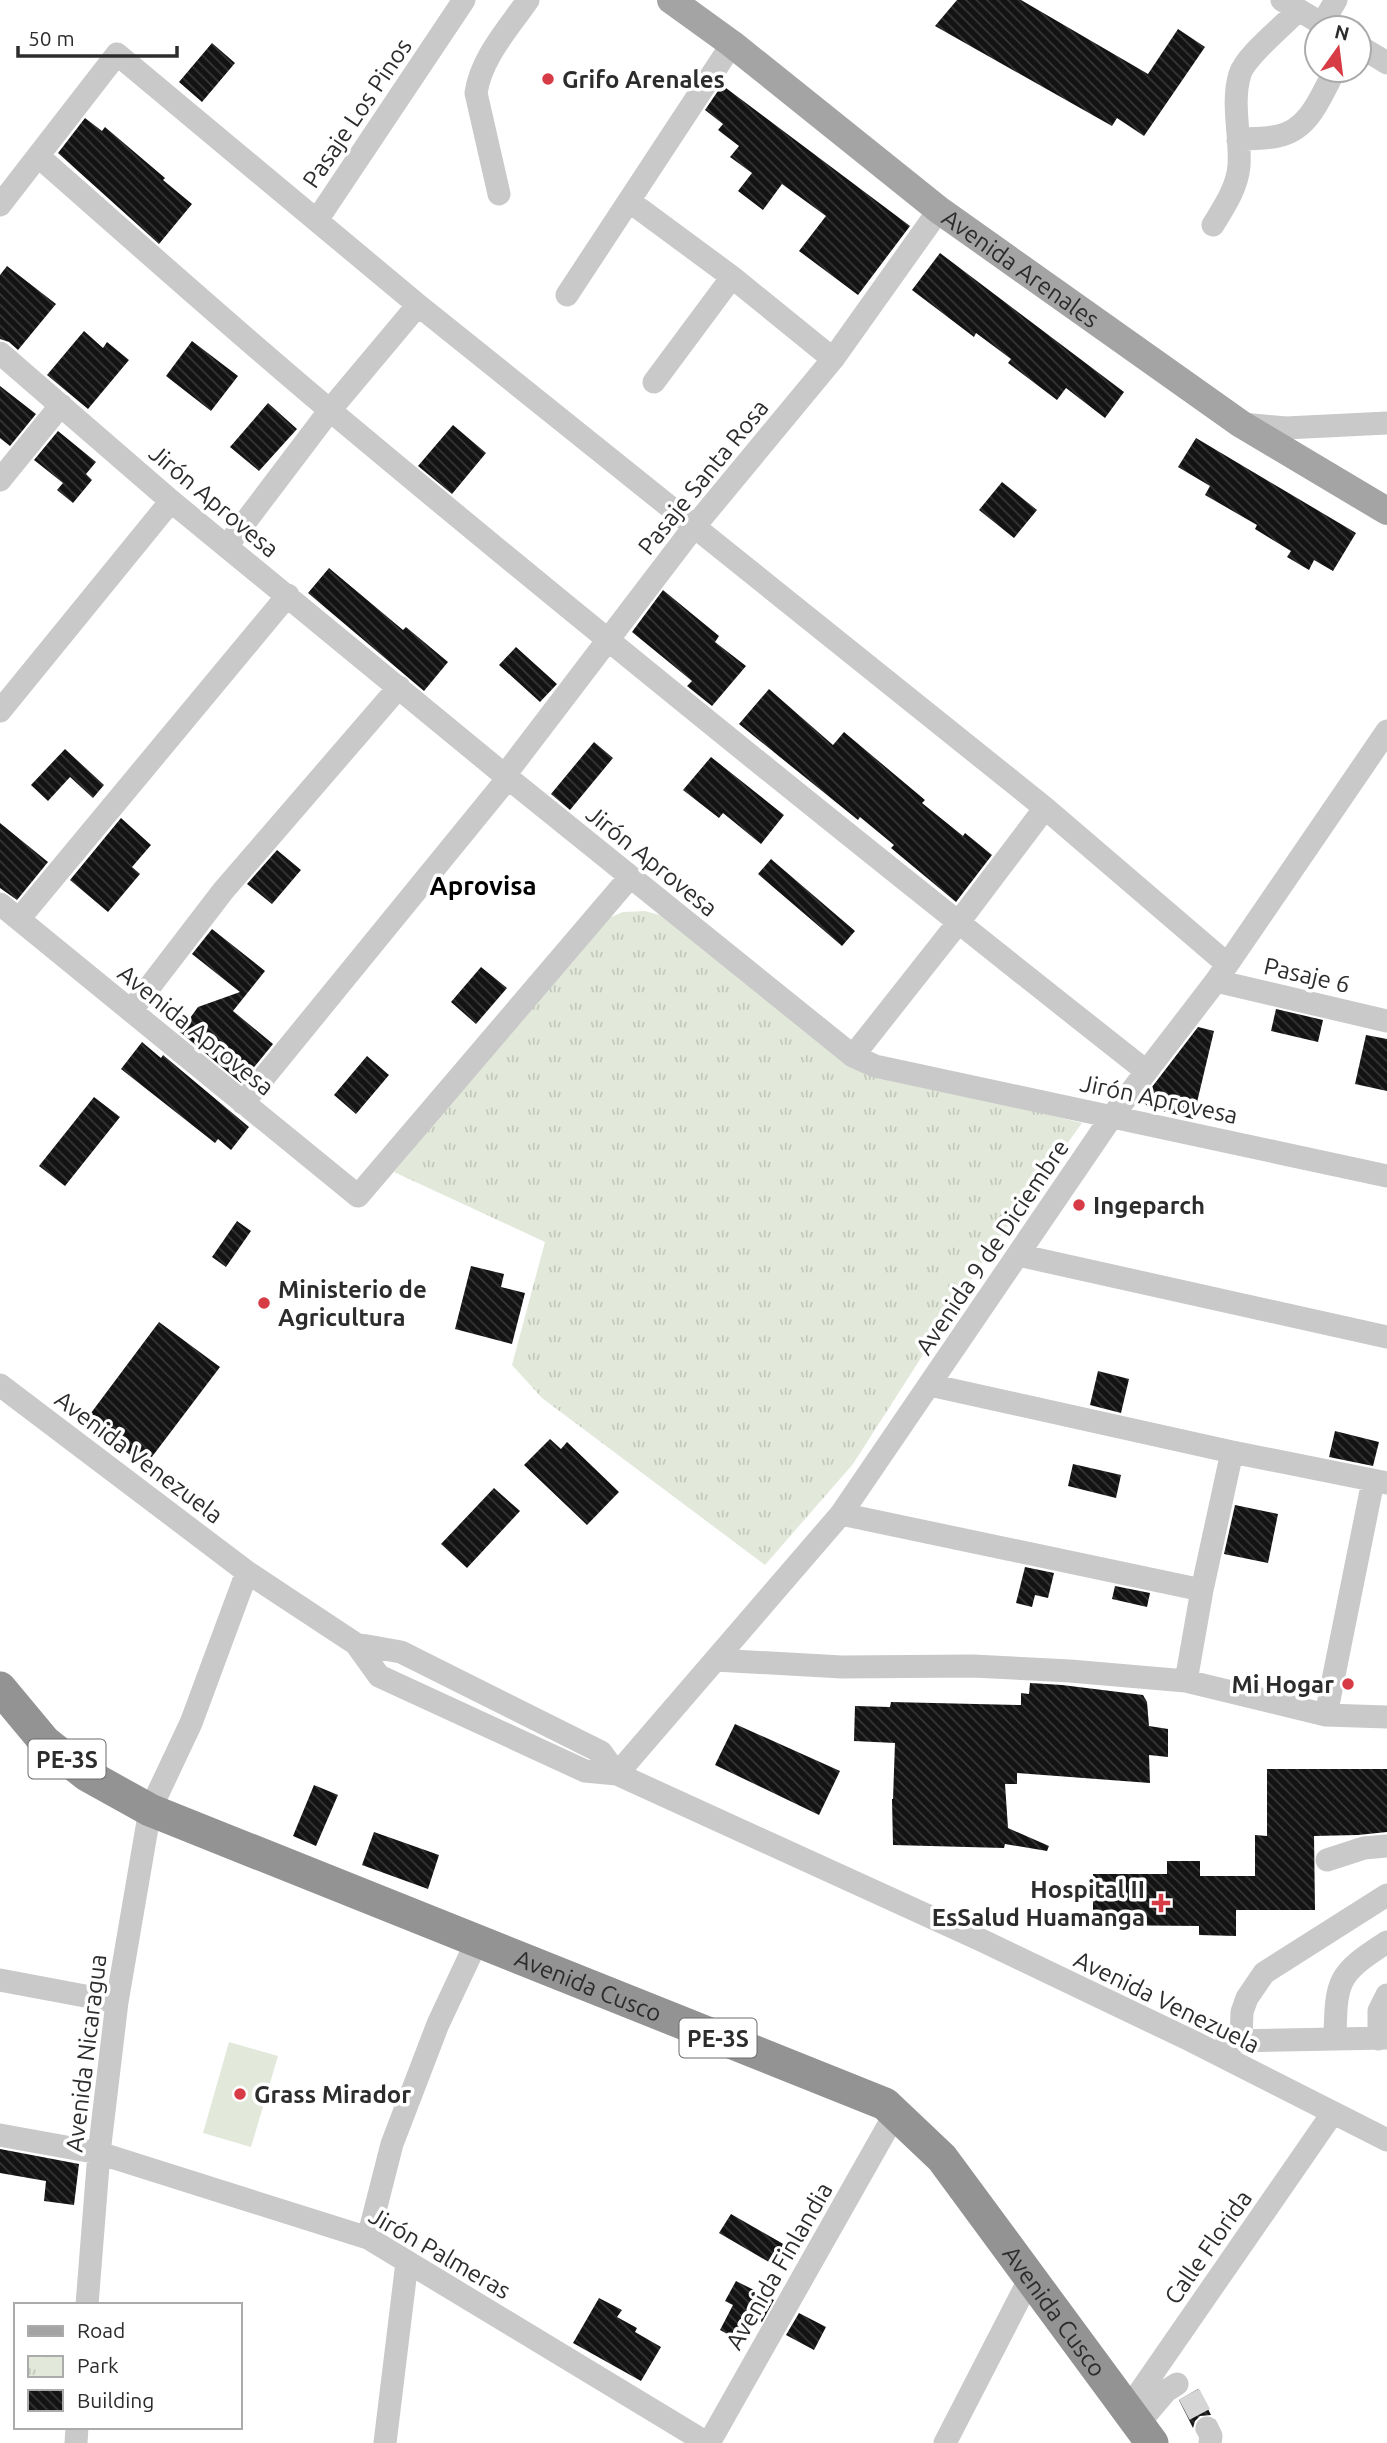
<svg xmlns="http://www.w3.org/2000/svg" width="1387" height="2443" font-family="Ubuntu,sans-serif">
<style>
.grass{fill:#e2e9da}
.park{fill:url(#park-tufts)}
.building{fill:url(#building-back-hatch)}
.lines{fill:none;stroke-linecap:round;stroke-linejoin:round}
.minor-tunnel{stroke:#d5d5d5;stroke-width:23;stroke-dasharray:23 11;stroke-linecap:butt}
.minor{stroke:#c9c9c9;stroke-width:23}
.major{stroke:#a4a4a4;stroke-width:28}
.highway{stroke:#939393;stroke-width:33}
.poi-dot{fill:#d73b46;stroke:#fff;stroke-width:2.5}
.labels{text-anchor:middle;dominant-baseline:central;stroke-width:7;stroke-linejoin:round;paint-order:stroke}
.shield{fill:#fff;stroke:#6b6b6b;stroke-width:2}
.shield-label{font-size:23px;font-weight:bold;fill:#2c2c2c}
.poi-label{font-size:24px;font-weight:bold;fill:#2c2c2c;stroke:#fff;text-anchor:start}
.street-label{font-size:24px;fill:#2c2c2c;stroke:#fff}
.neighbourhood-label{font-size:26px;font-weight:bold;fill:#000;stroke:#fff}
</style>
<defs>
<pattern id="park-tufts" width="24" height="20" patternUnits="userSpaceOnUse" patternTransform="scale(1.75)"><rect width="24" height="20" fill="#e2e9da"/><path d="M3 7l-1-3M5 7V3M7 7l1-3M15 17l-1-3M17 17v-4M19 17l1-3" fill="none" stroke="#c2c8bb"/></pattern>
<pattern id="building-back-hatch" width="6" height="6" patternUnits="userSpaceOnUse" patternTransform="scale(1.75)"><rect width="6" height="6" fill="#131313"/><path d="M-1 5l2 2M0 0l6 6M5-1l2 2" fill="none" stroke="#363636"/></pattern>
</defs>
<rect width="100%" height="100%" fill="#fff"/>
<path class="grass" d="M 229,2042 L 278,2056 L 251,2147 L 203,2133 Z"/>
<path class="park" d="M 645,911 L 663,916 L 847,1063 L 1082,1123 L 987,1255 L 853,1464 L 765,1565 L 542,1398 L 512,1365 L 545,1242 L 394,1172 L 601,921 L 623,912 Z"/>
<path class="building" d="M 957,0 L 1021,0 L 1148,74 L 1178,29 L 1205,47 L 1144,136 L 1117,118 L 1112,126 L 935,26 Z
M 212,43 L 235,63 L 202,102 L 179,82 Z
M 722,85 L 910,226 L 858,295 L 799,251 L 826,216 L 782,184 L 763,210 L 738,191 L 752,173 L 730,157 L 739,146 L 718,130 L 723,124 L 705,110 Z
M 85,118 L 102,131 L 105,127 L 165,178 L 163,180 L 192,204 L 159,244 L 58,153 Z
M 940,253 L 1124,392 L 1105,418 L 1066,388 L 1057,400 L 1008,363 L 1011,359 L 976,333 L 974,337 L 912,290 Z
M 7,266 L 56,304 L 18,350 L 9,342 L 0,339 L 0,275 Z
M 84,331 L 103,348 L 107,342 L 129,360 L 88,409 L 47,375 Z
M 192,341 L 238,376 L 211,411 L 166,376 Z
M 0,386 L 36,414 L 10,446 L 0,438 Z
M 268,403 L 297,429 L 259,471 L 230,447 Z
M 453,425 L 486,453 L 452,494 L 418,466 Z
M 58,431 L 96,462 L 86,474 L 92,480 L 73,503 L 57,490 L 63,483 L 34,460 Z
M 1196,438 L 1356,533 L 1333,571 L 1314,560 L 1309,570 L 1287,557 L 1291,551 L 1255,529 L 1257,525 L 1205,495 L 1210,486 L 1178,467 Z
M 1002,482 L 1037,510 L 1014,538 L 979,510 Z
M 329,568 L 403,630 L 406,627 L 448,662 L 424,691 L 308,593 Z
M 663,590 L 719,636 L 715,642 L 746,666 L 712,706 L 687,686 L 692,681 L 632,632 Z
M 516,647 L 557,684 L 540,702 L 499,665 Z
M 769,689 L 833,745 L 844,732 L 925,800 L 922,803 L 963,836 L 965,833 L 992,855 L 956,902 L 891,848 L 894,845 L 860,817 L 858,820 L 739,724 Z
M 594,742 L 613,758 L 570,810 L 551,794 Z
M 65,749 L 104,785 L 93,798 L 70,777 L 48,801 L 31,785 Z
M 711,757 L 784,815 L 761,844 L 723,813 L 719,818 L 683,790 Z
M 121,818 L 151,845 L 132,867 L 140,874 L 108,912 L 70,880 Z
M 0,823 L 48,862 L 17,900 L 0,888 Z
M 277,850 L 301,870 L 272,904 L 247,884 Z
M 771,859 L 855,931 L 842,946 L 758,874 Z
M 212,929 L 265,971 L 233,1011 L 273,1044 L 241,1083 L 180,1032 L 198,1007 L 240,992 L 192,954 Z
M 481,967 L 507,988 L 476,1024 L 451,1002 Z
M 1276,1009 L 1323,1020 L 1318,1042 L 1271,1031 Z
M 1198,1027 L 1214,1031 L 1193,1119 L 1148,1107 L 1142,1100 Z
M 1366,1035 L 1387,1039 L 1387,1091 L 1355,1084 Z
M 142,1042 L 161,1058 L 163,1055 L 249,1127 L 231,1150 L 218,1139 L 215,1143 L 121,1069 Z
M 367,1056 L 389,1075 L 356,1114 L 334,1095 Z
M 94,1097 L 120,1117 L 65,1186 L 39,1166 Z
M 237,1221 L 251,1231 L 226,1267 L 212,1257 Z
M 471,1266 L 504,1274 L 501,1287 L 525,1293 L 512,1344 L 455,1329 Z
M 159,1322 L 220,1367 L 145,1466 L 85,1421 Z
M 1098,1371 L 1129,1379 L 1121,1413 L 1090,1405 Z
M 1335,1431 L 1379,1442 L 1373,1466 L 1329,1457 Z
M 550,1439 L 561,1449 L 567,1442 L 619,1492 L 587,1525 L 524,1465 Z
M 1073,1464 L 1121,1475 L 1116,1498 L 1068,1486 Z
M 494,1488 L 520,1511 L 467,1568 L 441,1544 Z
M 1235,1505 L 1278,1514 L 1268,1563 L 1224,1554 Z
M 1025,1567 L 1054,1573 L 1048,1598 L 1035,1595 L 1032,1607 L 1016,1603 Z
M 1115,1586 L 1150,1593 L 1147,1607 L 1112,1599 Z
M 1030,1683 L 1062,1685 L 1143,1695 L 1147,1702 L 1149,1726 L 1168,1729 L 1168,1757 L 1149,1755 L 1150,1783 L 1017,1773 L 1017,1784 L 1005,1784 L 1008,1828 L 1049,1846 L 1047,1851 L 1005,1844 L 1004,1848 L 893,1845 L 892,1799 L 893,1799 L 895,1743 L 854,1741 L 855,1706 L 890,1707 L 891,1702 L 1021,1705 L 1021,1693 L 1029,1694 Z
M 735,1724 L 840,1771 L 819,1815 L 715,1765 Z
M 1267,1769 L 1387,1769 L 1387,1832 L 1358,1835 L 1314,1836 L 1315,1910 L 1236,1910 L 1236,1936 L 1199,1935 L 1199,1926 L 1093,1925 L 1093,1874 L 1167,1874 L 1167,1861 L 1200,1861 L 1200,1876 L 1255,1876 L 1255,1835 L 1267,1836 Z
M 314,1785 L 338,1795 L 316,1846 L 293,1836 Z
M 374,1832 L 439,1855 L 428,1889 L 362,1865 Z
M 0,2149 L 79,2164 L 74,2205 L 44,2201 L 46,2181 L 0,2173 Z
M 731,2214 L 792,2249 L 781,2269 L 719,2233 Z
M 736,2281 L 774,2300 L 762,2322 L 757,2319 L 744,2343 L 720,2330 L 733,2305 L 725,2301 Z
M 599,2298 L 622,2310 L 617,2317 L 637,2328 L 635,2332 L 661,2347 L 641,2381 L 573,2343 Z
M 799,2313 L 826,2327 L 814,2350 L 786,2335 Z
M 1198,2389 L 1211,2415 L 1200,2416 L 1195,2421 L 1193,2428 L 1179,2400 Z"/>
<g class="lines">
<path class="minor-tunnel" d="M 1189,2394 L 1207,2428"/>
<path class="minor" d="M 1282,0 L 1329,28
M 1322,24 L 1336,0
M 1359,46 L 1387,63
M 1238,140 C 1251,138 1265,139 1278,136 C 1310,130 1321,95 1335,70
M 38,156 C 136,242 233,329 332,412 C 600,636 872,855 1146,1071
M 499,194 L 476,93 C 481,58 508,29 528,0
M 629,201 L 732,277 L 833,359
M 0,205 L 117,54 L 418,305 L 1045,808 L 1227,964
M 317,220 L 464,0
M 1213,225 C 1224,207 1237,188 1239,166 C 1241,136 1231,103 1240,74 C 1246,55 1284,26 1298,10
M 567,295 L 732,44
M 0,353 L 171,501 L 508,778 L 853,1056 L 875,1066 L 1387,1176
M 654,382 L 732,277
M 1243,424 L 1286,428 L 1387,423
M 0,480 L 61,405
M 227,546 L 330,410 L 418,305
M 0,711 L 171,501
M 505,775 L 694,527 L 833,359 L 939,210
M 0,904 L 358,1196 L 630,877
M 19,919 L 288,595
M 1216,981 L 1387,1021
M 131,1011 L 223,891 L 399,687
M 853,1056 L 958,923 L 1045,808
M 243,1103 L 508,778
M 1018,1255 L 1387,1337
M 0,1385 L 247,1572 L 356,1644 L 379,1676 L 585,1771 L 617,1774 L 981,1940 L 1192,2041 L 1387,2140
M 930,1385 L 1232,1452 L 1387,1483
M 841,1514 L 1202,1590
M 356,1644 L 401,1652 L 601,1752 L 617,1774
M 715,1660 L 842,1667 L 973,1666 L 1070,1671 L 1186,1681 L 1326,1715 L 1387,1717
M 1186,1681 L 1202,1590 L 1232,1452
M 1326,1715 L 1373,1481
M 617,1774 L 841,1514 L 1113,1115 L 1216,981 L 1387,731
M 1327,1860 L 1364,1848 L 1387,1846
M 0,1980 L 117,2002
M 1335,2039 C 1336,1980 1337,1974 1387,1942
M 1379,2039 L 1379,2011 L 1387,1995
M 1227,2041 L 1387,2038
M 1241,2041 L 1242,2012 L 1247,1998 L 1264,1973 L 1387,1895
M 0,2135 L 99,2153 L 368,2238 L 707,2443
M 368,2238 L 392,2144 L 438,2024 L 477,1941
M 87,2305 L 99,2153 L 117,2002 L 150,1810 L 191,1723 L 247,1572
M 1128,2409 L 1332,2114
M 1138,2424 L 1166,2391 L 1177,2384
M 1207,2428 L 1211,2436 L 1210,2443
M 76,2443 L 77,2427
M 385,2443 L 407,2262
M 709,2443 L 895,2114
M 945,2443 L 1030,2278"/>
<path class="major" id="s1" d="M 671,0 L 732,44 L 939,210 L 1241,424 L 1387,511"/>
<path class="highway" id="s2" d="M 0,1688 L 45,1742 L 87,1775 L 150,1810 L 885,2104 L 942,2158 L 1152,2443"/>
</g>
<g class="poi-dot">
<circle cx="548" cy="79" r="7"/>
<circle cx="1079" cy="1205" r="7"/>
<circle cx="264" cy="1303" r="7"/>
<circle cx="1348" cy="1684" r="7"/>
<path d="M1157.5 1892.5h7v7h7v7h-7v7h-7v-7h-7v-7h7z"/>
<circle cx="240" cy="2094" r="7"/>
</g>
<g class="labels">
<g class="shield">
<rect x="28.5" y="1739.5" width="77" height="39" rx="5"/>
<rect x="679.5" y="2018.5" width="77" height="39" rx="5"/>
</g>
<g class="shield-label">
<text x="67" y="1759">PE-3S</text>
<text x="718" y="2038">PE-3S</text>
</g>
<g class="poi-label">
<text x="562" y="79">Grifo Arenales</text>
<text x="1093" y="1205">Ingeparch</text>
<text x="278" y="1289">Ministerio de<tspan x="278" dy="28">Agricultura</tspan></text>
<text x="1334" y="1684" text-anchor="end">Mi Hogar</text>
<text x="1145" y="1889" text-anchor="end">Hospital II<tspan x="1145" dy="28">EsSalud Huamanga</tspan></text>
<text x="254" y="2094">Grass Mirador</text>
</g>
<g class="street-label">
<text transform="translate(357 113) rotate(-56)">Pasaje Los Pinos</text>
<text stroke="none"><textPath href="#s1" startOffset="441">Avenida Arenales</textPath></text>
<text transform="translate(703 477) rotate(-51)">Pasaje Santa Rosa</text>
<text transform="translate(214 501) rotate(40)">Jirón Aprovesa</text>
<text transform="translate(652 861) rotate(39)">Jirón Aprovesa</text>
<text transform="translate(1307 975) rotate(13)">Pasaje 6</text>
<text transform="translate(196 1030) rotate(39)">Avenida Aprovesa</text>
<text transform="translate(1159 1099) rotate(12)">Jirón Aprovesa</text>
<text transform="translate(992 1247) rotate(-56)">Avenida 9 de Diciembre</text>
<text transform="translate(139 1457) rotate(37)">Avenida Venezuela</text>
<text stroke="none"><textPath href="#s2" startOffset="668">Avenida Cusco</textPath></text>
<text transform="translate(1167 2002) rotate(26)">Avenida Venezuela</text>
<text transform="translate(86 2053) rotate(-83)">Avenida Nicaragua</text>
<text transform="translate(1208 2247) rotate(-55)">Calle Florida</text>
<text transform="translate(440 2253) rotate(30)">Jirón Palmeras</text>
<text transform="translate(779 2266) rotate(-60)">Avenida Finlandia</text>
<text stroke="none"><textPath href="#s2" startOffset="1256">Avenida Cusco</textPath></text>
</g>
<g class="neighbourhood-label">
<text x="483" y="885">Aprovisa</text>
</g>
</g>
<rect x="14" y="2303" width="228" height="126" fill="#ffffff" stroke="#ababab" stroke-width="2"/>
<rect x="28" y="2326" width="35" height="10" fill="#a4a4a4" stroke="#ababab" stroke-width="2"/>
<text x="77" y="2338" font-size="21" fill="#2c2c2c">Road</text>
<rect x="28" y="2356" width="35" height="21" fill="url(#park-tufts)" stroke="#ababab" stroke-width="2"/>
<text x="77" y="2373" font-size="21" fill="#2c2c2c">Park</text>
<rect x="28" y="2390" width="35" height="21" fill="url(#building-back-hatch)" stroke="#ababab" stroke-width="2"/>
<text x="77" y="2408" font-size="21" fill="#2c2c2c">Building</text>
<g transform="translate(1338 49) rotate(14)"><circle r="33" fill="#ffffff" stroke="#ababab" stroke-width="2"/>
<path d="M0-5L12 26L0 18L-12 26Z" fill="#d73b46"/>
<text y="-10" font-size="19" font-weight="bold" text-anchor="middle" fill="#2c2c2c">N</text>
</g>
<path d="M18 46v10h159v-10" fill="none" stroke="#2c2c2c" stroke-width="3.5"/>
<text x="28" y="46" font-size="21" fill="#2c2c2c" stroke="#ffffff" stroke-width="5" paint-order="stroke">50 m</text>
</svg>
